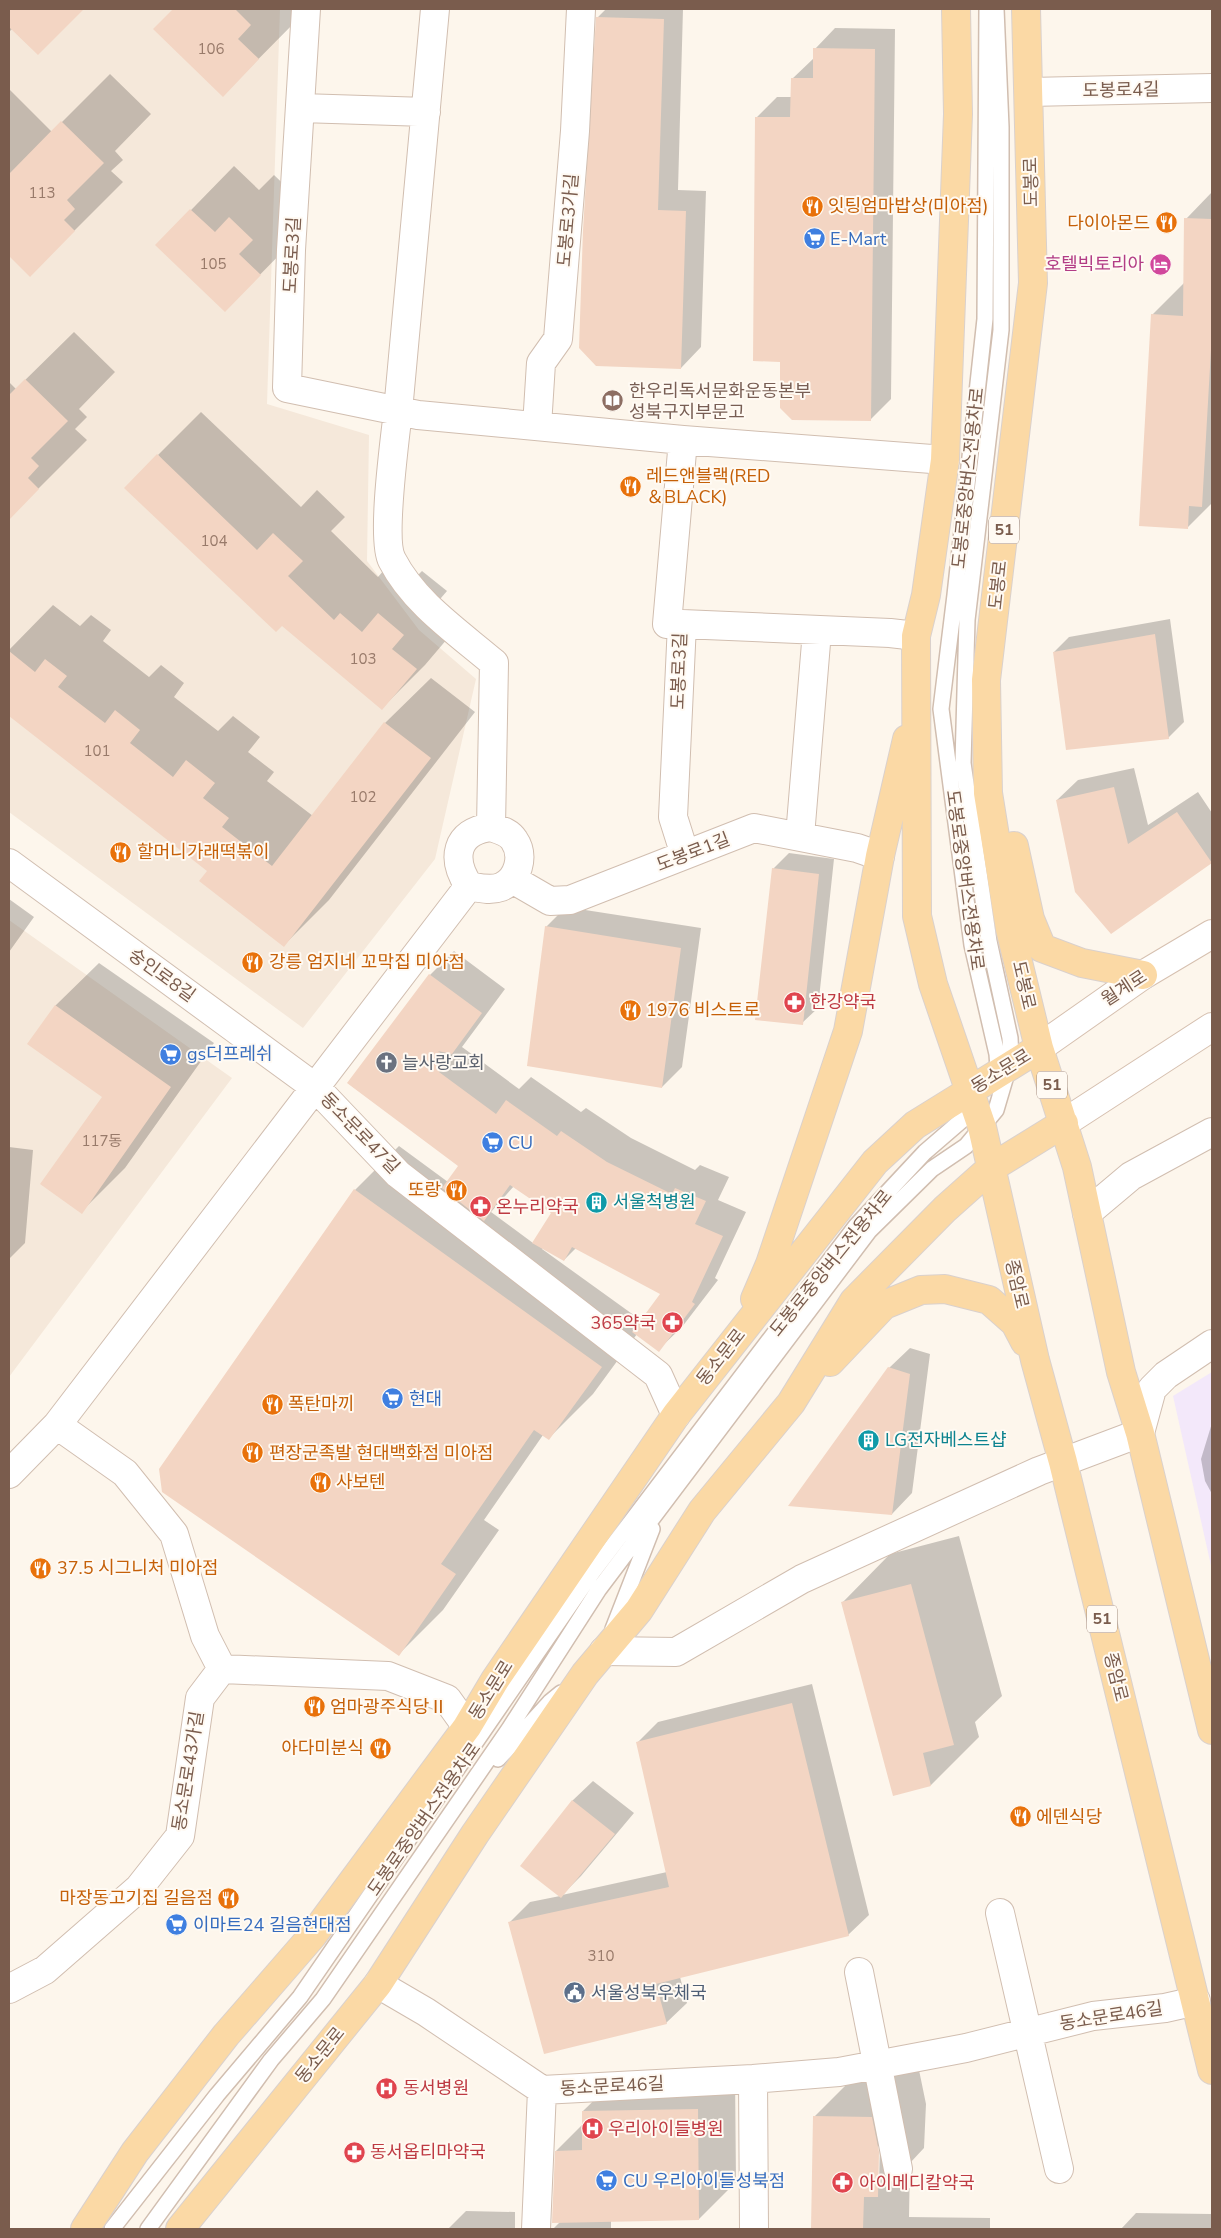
<svg xmlns="http://www.w3.org/2000/svg" width="1221" height="2238" font-family="'Nunito Sans','Noto Sans KR',sans-serif">
<style>
.residential{fill:#f5e8da}
.education{fill:#f3e8fa}
.shadow{fill:#0003;fill-rule:evenodd}
.building{fill:#f3d5c3}
.lines{fill:none;stroke-linecap:round;stroke-linejoin:round}
.service-casing{stroke:#d1beb0;stroke-width:18}
.minor-casing{stroke:#d1beb0;stroke-width:30}
.secondary-casing{stroke:#d6c0b0;stroke-width:30}
.primary-casing{stroke:#dad1cd;stroke-width:30}
.service{stroke:#fff;stroke-width:15}
.minor{stroke:#fff;stroke-width:28}
.secondary{stroke:#fff;stroke-width:28}
.primary{stroke:#fbd9a5;stroke-width:28}
.labels{text-anchor:middle;dominant-baseline:central;stroke-width:4;stroke-linejoin:round;paint-order:stroke}
.number-label{font-size:15px;fill:#987a6a}
.shield{fill:#fffaf3;stroke:#a28b7f;stroke-width:1}
.shield-label{font-size:16px;font-weight:bold;fill:#7a5c4d}
.street-label{font-size:18px;fill:#7a5c4d;stroke:#fffaf3}
.food-label{font-size:18px;fill:#c56008;stroke:#fffaf3;text-anchor:start}
.shop-label{font-size:18px;fill:#366cbe;stroke:#fffaf3;text-anchor:start}
.hotel-label{font-size:18px;fill:#b23c85;stroke:#fffaf3;text-anchor:end}
.education-label{font-size:18px;fill:#785e54;stroke:#fffaf3;text-anchor:start}
.health-label{font-size:18px;fill:#be3a42;stroke:#fffaf3;text-anchor:start}
.worship-label{font-size:18px;fill:#5b616d;stroke:#fffaf3;text-anchor:start}
.culture-label{font-size:18px;fill:#0d838f;stroke:#fffaf3;text-anchor:start}
.service-label{font-size:18px;fill:#4e5e75;stroke:#fffaf3;text-anchor:start}
</style>
<rect width="100%" height="100%" fill="#fdf6ec"/>
<path class="residential" d="M 9,9 L 280,9 L 267,404 L 369,435 L 367,561 L 419,630 L 476,679 L 435,859 L 303,1028 L 9,812 Z
M 9,920 L 232,1078 L 9,1377 Z"/>
<path class="education" d="M 1212,1372 L 1212,1570 L 1173,1396 Z"/>
<path class="shadow" d="M 9,9 L 83,9 L 38,54 L 12,29 L 9,32 Z
M 175,9 L 295,9 L 302,15 L 223,95 L 155,29 Z
M 606,9 L 683,9 L 678,190 L 706,191 L 701,347 L 681,368 L 597,18 Z
M 835,28 L 895,29 L 891,399 L 871,419 L 782,361 L 757,117 L 777,97 L 792,97 L 792,79 L 814,58 L 815,49 Z
M 110,74 L 151,114 L 115,151 L 123,160 L 111,171 L 123,182 L 30,275 L 9,254 L 9,89 L 52,132 Z
M 234,166 L 259,190 L 274,175 L 296,196 L 304,230 L 225,310 L 157,245 Z
M 1212,192 L 1212,503 L 1187,528 L 1152,315 L 1185,282 L 1186,219 Z
M 74,332 L 115,372 L 79,409 L 87,417 L 75,429 L 87,440 L 9,518 L 9,382 L 16,389 Z
M 201,412 L 301,507 L 317,490 L 345,517 L 331,531 L 378,577 L 384,570 L 405,588 L 422,571 L 447,591 L 435,605 L 459,625 L 425,665 L 382,708 L 158,455 Z
M 53,605 L 80,626 L 91,615 L 111,630 L 103,641 L 149,677 L 161,665 L 184,683 L 174,697 L 218,731 L 233,716 L 260,737 L 248,752 L 274,772 L 267,781 L 313,816 L 385,723 L 431,678 L 475,712 L 329,900 L 284,945 L 209,871 L 9,715 L 9,650 Z
M 1170,619 L 1184,722 L 1168,738 L 1054,652 L 1069,637 Z
M 1134,768 L 1148,825 L 1198,792 L 1212,813 L 1212,861 L 1112,932 L 1057,800 L 1078,780 Z
M 789,853 L 834,859 L 818,1008 L 802,1023 L 773,869 Z
M 9,899 L 34,917 L 9,952 Z
M 566,907 L 701,928 L 682,1067 L 662,1087 L 546,927 Z
M 454,951 L 505,989 L 462,1047 L 519,1089 L 531,1077 L 581,1112 L 586,1108 L 631,1138 L 695,1170 L 700,1165 L 729,1177 L 718,1200 L 746,1212 L 715,1278 L 718,1280 L 682,1327 L 658,1350 L 637,1334 L 593,1394 L 549,1438 L 543,1435 L 484,1520 L 499,1530 L 443,1610 L 399,1654 L 160,1470 L 355,1190 L 399,1146 L 448,1182 L 460,1166 L 348,1083 L 430,975 ZM 514,1186 L 553,1213 L 533,1243 L 491,1212 ZM 543,1247 L 564,1260 L 576,1248 L 662,1294 L 642,1321 L 542,1249 Z
M 99,963 L 214,1043 L 125,1168 L 81,1212 L 103,1096 L 55,1006 Z
M 9,1147 L 33,1150 L 25,1243 L 9,1259 Z
M 910,1348 L 930,1354 L 912,1493 L 892,1514 L 889,1368 Z
M 1212,1423 L 1212,1494 L 1205,1481 L 1201,1459 Z
M 959,1536 L 1002,1696 L 975,1722 L 979,1737 L 931,1785 L 894,1795 L 842,1603 L 890,1554 Z
M 812,1684 L 869,1915 L 848,1935 L 680,1977 L 687,2003 L 666,2023 L 509,1923 L 530,1902 L 560,1896 L 572,1801 L 593,1781 L 634,1813 L 581,1876 L 562,1895 L 667,1872 L 638,1742 L 658,1722 Z
M 862,2069 L 919,2070 L 926,2104 L 924,2148 L 910,2163 L 909,2217 L 990,2218 L 990,2229 L 812,2229 L 815,2116 ZM 878,2146 L 880,2146 L 879,2183 L 877,2185 Z
M 735,2073 L 736,2182 L 699,2219 L 611,2221 L 611,2229 L 553,2229 L 561,2221 L 556,2151 L 583,2124 L 583,2111 L 621,2074 Z
M 466,2211 L 515,2212 L 515,2229 L 448,2229 Z
M 1136,2213 L 1212,2214 L 1212,2229 L 1121,2229 Z"/>
<path class="building" d="M 9,9 L 84,9 L 38,55 L 9,27 Z
M 173,9 L 235,9 L 251,25 L 238,39 L 259,59 L 223,97 L 153,29 Z
M 596,17 L 664,19 L 658,210 L 686,211 L 681,369 L 596,366 L 579,348 L 583,230 Z
M 813,48 L 875,49 L 871,421 L 792,420 L 780,408 L 780,362 L 753,361 L 755,117 L 790,117 L 791,78 L 813,78 Z
M 61,121 L 104,163 L 67,200 L 75,209 L 64,220 L 75,231 L 30,277 L 9,256 L 9,174 Z
M 190,209 L 215,232 L 229,217 L 253,240 L 239,254 L 261,275 L 225,312 L 155,245 Z
M 1184,218 L 1212,219 L 1212,332 L 1202,507 L 1189,506 L 1188,529 L 1139,526 L 1151,314 L 1183,316 Z
M 25,379 L 68,421 L 31,458 L 39,466 L 28,478 L 39,489 L 9,520 L 9,395 Z
M 157,454 L 257,550 L 273,533 L 303,561 L 288,576 L 334,620 L 340,613 L 362,632 L 378,613 L 404,635 L 392,649 L 417,669 L 382,710 L 282,626 L 276,632 L 124,488 Z
M 1155,634 L 1169,739 L 1066,750 L 1053,652 Z
M 9,651 L 35,672 L 45,659 L 67,676 L 58,687 L 105,723 L 115,710 L 140,730 L 130,743 L 173,777 L 186,760 L 215,783 L 203,798 L 229,818 L 222,827 L 272,866 L 384,722 L 431,758 L 284,947 L 199,881 L 207,871 L 9,716 Z
M 1114,787 L 1128,844 L 1177,812 L 1212,863 L 1111,934 L 1075,892 L 1056,800 Z
M 772,868 L 819,874 L 803,1025 L 755,1020 Z
M 545,926 L 681,948 L 662,1088 L 527,1066 Z
M 429,974 L 482,1013 L 452,1054 L 438,1051 L 448,1059 L 439,1072 L 496,1114 L 506,1100 L 557,1136 L 561,1131 L 607,1162 L 672,1194 L 675,1188 L 706,1201 L 695,1224 L 723,1236 L 692,1302 L 695,1304 L 659,1352 L 632,1332 L 660,1294 L 572,1247 L 564,1261 L 532,1243 L 551,1213 L 510,1185 L 484,1221 L 442,1188 L 458,1166 L 347,1083 Z
M 55,1005 L 171,1087 L 82,1214 L 40,1184 L 102,1097 L 27,1044 Z
M 354,1189 L 602,1367 L 549,1440 L 534,1430 L 441,1564 L 456,1574 L 399,1656 L 162,1492 L 159,1469 Z
M 888,1367 L 910,1374 L 892,1515 L 788,1506 Z
M 911,1584 L 954,1745 L 923,1753 L 931,1786 L 893,1796 L 841,1602 Z
M 792,1703 L 849,1936 L 656,1984 L 667,2024 L 544,2054 L 508,1922 L 669,1887 L 636,1742 Z
M 572,1800 L 615,1834 L 561,1898 L 520,1866 Z
M 698,2109 L 699,2220 L 552,2223 L 555,2151 L 582,2150 L 582,2111 Z
M 813,2116 L 872,2117 L 879,2152 L 878,2197 L 864,2197 L 863,2229 L 811,2229 Z"/>
<g class="lines">
<defs>
<path id="service" d="M 987,9 L 985,319 L 955,595 L 941,709 L 972,945 L 997,1054 L 998,1068 L 992,1075
M 613,1629 L 652,1529
M 498,1759 L 550,1702 L 561,1693
M 112,2229 L 217,2095 L 300,1997 L 592,1573 L 856,1226 L 925,1152 L 976,1108 L 977,1104
M 148,2229 L 271,2060 L 323,1999 L 509,1729 L 599,1589 L 869,1231 L 932,1169 L 966,1146 L 996,1110 L 1011,1059 L 1010,1038 L 989,941 L 963,763 L 967,620 L 1001,330 L 1001,127 L 996,9"/>
<path id="minor" d="M 306,9 L 291,250 L 287,388 L 418,415 L 683,440 L 945,460
M 435,9 L 398,411 C 395,438 381,540 392,560 C 414,603 459,633 494,663 L 491,827
M 1029,92 L 1212,88
M 301,108 L 426,112
M 537,426 L 541,363 L 558,339 L 575,131 L 581,9
M 683,440 L 667,624 L 682,624 L 673,817 L 685,855
M 682,624 L 890,633 L 916,636
M 491,827 C 500,830 509,832 514,840 C 525,856 518,880 501,887 C 490,891 480,888 469,886 C 451,859 455,832 491,827 Z
M 800,836 L 817,631
M 9,863 L 316,1088 L 398,1174 L 658,1375 L 676,1415
M 512,879 L 550,901 L 570,900 L 754,828 L 857,848 L 880,856
M 1087,1213 L 1131,1176 L 1212,1132
M 57,1425 L 125,1473 L 174,1534 L 205,1636 L 222,1669
M 9,1474 L 57,1425 L 469,886
M 604,1651 L 676,1652 L 802,1579 L 1039,1471 L 1140,1433 L 1152,1389 L 1166,1375 L 1212,1344
M 222,1669 L 388,1676 L 447,1699 L 467,1727
M 1000,1913 L 1059,2169
M 859,1972 L 898,2169
M 378,1984 L 426,2012 L 542,2090 L 753,2079 L 839,2072 L 966,2048 L 1093,2016 L 1165,2008 L 1196,2001
M 9,1989 L 45,1970 L 139,1888 L 180,1836 L 200,1698 L 222,1669
M 753,2079 L 754,2229
M 536,2229 L 542,2090"/>
<path id="secondary" d="M 1039,1048 L 1143,975 L 1212,934
M 1064,1123 L 1212,1027"/>
<path id="primary" d="M 956,9 L 958,114 L 945,460 L 926,595 L 916,636 L 917,916 L 933,984 L 982,1127 L 1035,1360 L 1063,1462 L 1212,2070
M 1026,9 L 1033,283 L 986,680 L 988,793 L 1010,929 L 1029,1007 L 1039,1048 L 1077,1167 L 1121,1372 L 1140,1433 L 1212,1730
M 1014,846 L 1030,919 L 1042,948 L 1082,963 L 1143,975
M 755,1299 L 770,1264 L 848,1031 L 880,856 L 907,739
M 830,1362 L 884,1305 L 921,1290 L 945,1289 L 989,1300 L 1015,1323 L 1025,1342
M 85,2229 L 135,2152 L 226,2035 L 313,1935 L 467,1727 L 495,1680 L 676,1415 L 875,1162 L 915,1125 L 1039,1048
M 180,2229 L 378,1984 L 475,1834 L 585,1674 L 639,1610 L 702,1511 L 791,1403 L 854,1301 L 945,1209 L 991,1168 L 1064,1123"/>
</defs>
<use href="#service" class="service-casing"/>
<use href="#minor" class="minor-casing"/>
<use href="#secondary" class="secondary-casing"/>
<use href="#primary" class="primary-casing"/>
<use href="#service" class="service"/>
<use href="#minor" class="minor"/>
<use href="#secondary" class="secondary"/>
<use href="#primary" class="primary"/>
</g>
<defs>
<symbol id="restaurant-disc" viewBox="-11 -11 22 22"><circle r="9.5" fill="#e8710a" stroke="#fffaf3"/><path d="M-5-6h1v4h1v-4h1v4h1v-4h1v5L-1.5 .5V6h-2V.5L-5-1ZM5-6V6H3V1.5H1.5Q1.5-4 5-6Z" fill="#fff"/></symbol>
<symbol id="supermarket-disc" viewBox="-11 -11 22 22"><circle r="9.5" fill="#3f7fe0" stroke="#fffaf3"/><path d="M-6-5.5h2.5l.6 2H6L4.5 2H-2.5L-4.4-4H-6ZM-1.5 3.2a1.3 1.3 0 1 0 .1 0ZM3 3.2a1.3 1.3 0 1 0 .1 0Z" fill="#fff"/></symbol>
<symbol id="hotel-disc" viewBox="-11 -11 22 22"><circle r="9.5" fill="#d1479c" stroke="#fffaf3"/><path d="M-6-4.5h1.5V1H6V5H4.5V3h-9V5H-6ZM-4 0a1.8 1.8 0 1 1 3.6 0ZM.5 0V-2.5h3Q6-2.5 6 0Z" fill="#fff"/></symbol>
<symbol id="library-disc" viewBox="-11 -11 22 22"><circle r="9.5" fill="#8d6e63" stroke="#fffaf3"/><path d="M-6-4Q-3-5.5-.7-3.5V5Q-3 3-6 4ZM6-4Q3-5.5 .7-3.5V5Q3 3 6 4Z" fill="#fff"/></symbol>
<symbol id="pharmacy-disc" viewBox="-11 -11 22 22"><circle r="9.5" fill="#e0444e" stroke="#fffaf3"/><path d="M-2-6h4v4h4v4h-4v4h-4v-4h-4v-4h4Z" fill="#fff"/></symbol>
<symbol id="church-disc" viewBox="-11 -11 22 22"><circle r="9.5" fill="#6b7280" stroke="#fffaf3"/><path d="M-1.2-6h2.4v3.5h3.3v2.4h-3.3V6h-2.4V-.1h-3.3v-2.4h3.3Z" fill="#fff"/></symbol>
<symbol id="building-disc" viewBox="-11 -11 22 22"><circle r="9.5" fill="#0f9aa8" stroke="#fffaf3"/><path d="M-4-6H4V6H1V3H-1V6H-4ZM-2.5-4.3h1.7v1.8h-1.7ZM.8-4.3h1.7v1.8H.8ZM-2.5-1h1.7V.8h-1.7ZM.8-1h1.7V.8H.8Z" fill="#fff"/></symbol>
<symbol id="civic-disc" viewBox="-11 -11 22 22"><circle r="9.5" fill="#5c6f8a" stroke="#fffaf3"/><path d="M-.6-6.5H3V-4.5H.6V-3L4-1V1h2V6H-6V1h2V-1L-.6-3ZM-1.2 2.5V6h2.4V2.5Z" fill="#fff"/></symbol>
<symbol id="hospital-disc" viewBox="-11 -11 22 22"><circle r="9.5" fill="#e0444e" stroke="#fffaf3"/><path d="M-5-5h3v3.5h4V-5h3V5h-3V1.5h-4V5h-3Z" fill="#fff"/></symbol>
</defs>
<g fill-rule="evenodd">
<use href="#restaurant-disc" x="800" y="194" width="25" height="25"/>
<use href="#restaurant-disc" x="1154" y="210" width="25" height="25"/>
<use href="#supermarket-disc" x="802" y="226" width="25" height="25"/>
<use href="#hotel-disc" x="1148" y="252" width="25" height="25"/>
<use href="#library-disc" x="600" y="388" width="25" height="25"/>
<use href="#restaurant-disc" x="618" y="474" width="25" height="25"/>
<use href="#restaurant-disc" x="108" y="840" width="25" height="25"/>
<use href="#restaurant-disc" x="240" y="950" width="25" height="25"/>
<use href="#pharmacy-disc" x="782" y="990" width="25" height="25"/>
<use href="#restaurant-disc" x="618" y="998" width="25" height="25"/>
<use href="#supermarket-disc" x="158" y="1042" width="25" height="25"/>
<use href="#church-disc" x="374" y="1050" width="25" height="25"/>
<use href="#supermarket-disc" x="480" y="1130" width="25" height="25"/>
<use href="#restaurant-disc" x="444" y="1178" width="25" height="25"/>
<use href="#building-disc" x="584" y="1190" width="25" height="25"/>
<use href="#pharmacy-disc" x="468" y="1194" width="25" height="25"/>
<use href="#pharmacy-disc" x="660" y="1310" width="25" height="25"/>
<use href="#supermarket-disc" x="380" y="1386" width="25" height="25"/>
<use href="#restaurant-disc" x="260" y="1392" width="25" height="25"/>
<use href="#building-disc" x="856" y="1428" width="25" height="25"/>
<use href="#restaurant-disc" x="240" y="1440" width="25" height="25"/>
<use href="#restaurant-disc" x="308" y="1470" width="25" height="25"/>
<use href="#restaurant-disc" x="28" y="1556" width="25" height="25"/>
<use href="#restaurant-disc" x="302" y="1694" width="25" height="25"/>
<use href="#restaurant-disc" x="368" y="1736" width="25" height="25"/>
<use href="#restaurant-disc" x="1008" y="1804" width="25" height="25"/>
<use href="#restaurant-disc" x="216" y="1886" width="25" height="25"/>
<use href="#supermarket-disc" x="164" y="1912" width="25" height="25"/>
<use href="#civic-disc" x="562" y="1980" width="25" height="25"/>
<use href="#hospital-disc" x="374" y="2076" width="25" height="25"/>
<use href="#hospital-disc" x="580" y="2116" width="25" height="25"/>
<use href="#pharmacy-disc" x="342" y="2140" width="25" height="25"/>
<use href="#supermarket-disc" x="594" y="2168" width="25" height="25"/>
<use href="#pharmacy-disc" x="830" y="2170" width="25" height="25"/>
</g>
<g class="labels">
<g class="number-label">
<text x="211" y="49">106</text>
<text x="42" y="193">113</text>
<text x="213" y="264">105</text>
<text x="214" y="541">104</text>
<text x="363" y="659">103</text>
<text x="97" y="751">101</text>
<text x="363" y="797">102</text>
<text x="102" y="1141">117동</text>
<text x="601" y="1956">310</text>
</g>
<g class="shield">
<rect x="989" y="516.5" width="30" height="27" rx="4"/>
<rect x="1037" y="1071.5" width="30" height="27" rx="4"/>
<rect x="1087" y="1605.5" width="30" height="27" rx="4"/>
</g>
<g class="shield-label">
<text x="1004" y="530">51</text>
<text x="1052" y="1085">51</text>
<text x="1102" y="1619">51</text>
</g>
<g class="street-label">
<text transform="translate(1121 90) rotate(-1)">도봉로4길</text>
<text transform="translate(1031 182) rotate(-91)">도봉로</text>
<text transform="translate(568 220) rotate(-85)">도봉로3가길</text>
<text transform="translate(292 255) rotate(-87)">도봉로3길</text>
<text transform="translate(968 478) rotate(-84)">도봉로중앙버스전용차로</text>
<text transform="translate(998 585) rotate(-84)">도봉로</text>
<text transform="translate(679 671) rotate(-88)">도봉로3길</text>
<text transform="translate(693 852) rotate(-21)">도봉로1길</text>
<text transform="translate(965 880) rotate(82)">도봉로중앙버스전용차로</text>
<text transform="translate(162 975) rotate(36)">숭인로8길</text>
<text transform="translate(1024 985) rotate(77)">도봉로</text>
<text transform="translate(1124 988) rotate(-33)">월계로</text>
<text transform="translate(1001 1071) rotate(-32)">동소문로</text>
<text transform="translate(360 1133) rotate(46)">동소문로47길</text>
<text transform="translate(831 1263) rotate(-51)">도봉로중앙버스전용차로</text>
<text transform="translate(1017 1284) rotate(77)">종암로</text>
<text transform="translate(721 1357) rotate(-52)">동소문로</text>
<text transform="translate(1116 1677) rotate(76)">종암로</text>
<text transform="translate(491 1690) rotate(-58)">동소문로</text>
<text transform="translate(188 1771) rotate(-81)">동소문로43가길</text>
<text transform="translate(424 1819) rotate(-55)">도봉로중앙버스전용차로</text>
<text transform="translate(1111 2016) rotate(-9)">동소문로46길</text>
<text transform="translate(320 2055) rotate(-51)">동소문로</text>
<text transform="translate(612 2086) rotate(-3)">동소문로46길</text>
</g>
<g class="food-label">
<text x="828" y="206">잇팅엄마밥상(미아점)</text>
<text x="1150" y="223" text-anchor="end">다이아몬드</text>
<text x="646" y="476">레드앤블랙(RED<tspan x="646" dy="21">＆BLACK)</tspan></text>
<text x="137" y="852">할머니가래떡볶이</text>
<text x="269" y="962">강릉 엄지네 꼬막집 미아점</text>
<text x="646" y="1010">1976 비스트로</text>
<text x="441" y="1190" text-anchor="end">또랑</text>
<text x="288" y="1404">폭탄마끼</text>
<text x="269" y="1453">편장군족발 현대백화점 미아점</text>
<text x="336" y="1482">사보텐</text>
<text x="57" y="1568">37.5 시그니처 미아점</text>
<text x="330" y="1707">엄마광주식당Ⅱ</text>
<text x="364" y="1748" text-anchor="end">아다미분식</text>
<text x="1036" y="1817">에덴식당</text>
<text x="213" y="1898" text-anchor="end">마장동고기집 길음점</text>
</g>
<g class="shop-label">
<text x="830" y="239">E-Mart</text>
<text x="187" y="1054">gs더프레쉬</text>
<text x="508" y="1143">CU</text>
<text x="409" y="1399">현대</text>
<text x="193" y="1925">이마트24 길음현대점</text>
<text x="623" y="2181">CU 우리아이들성북점</text>
</g>
<g class="hotel-label">
<text x="1144" y="264">호텔빅토리아</text>
</g>
<g class="education-label">
<text x="629" y="391">한우리독서문화운동본부<tspan x="629" dy="21">성북구지부문고</tspan></text>
</g>
<g class="health-label">
<text x="810" y="1002">한강약국</text>
<text x="496" y="1207">온누리약국</text>
<text x="656" y="1323" text-anchor="end">365약국</text>
<text x="403" y="2088">동서병원</text>
<text x="608" y="2129">우리아이들병원</text>
<text x="370" y="2152">동서옵티마약국</text>
<text x="859" y="2183">아이메디칼약국</text>
</g>
<g class="worship-label">
<text x="402" y="1063">늘사랑교회</text>
</g>
<g class="culture-label">
<text x="613" y="1202">서울척병원</text>
<text x="885" y="1440">LG전자베스트샵</text>
</g>
<g class="service-label">
<text x="591" y="1993">서울성북우체국</text>
</g>
</g>
<rect width="1221" height="2238" fill="none" stroke="#7a5c4d" stroke-width="20"/>
</svg>
